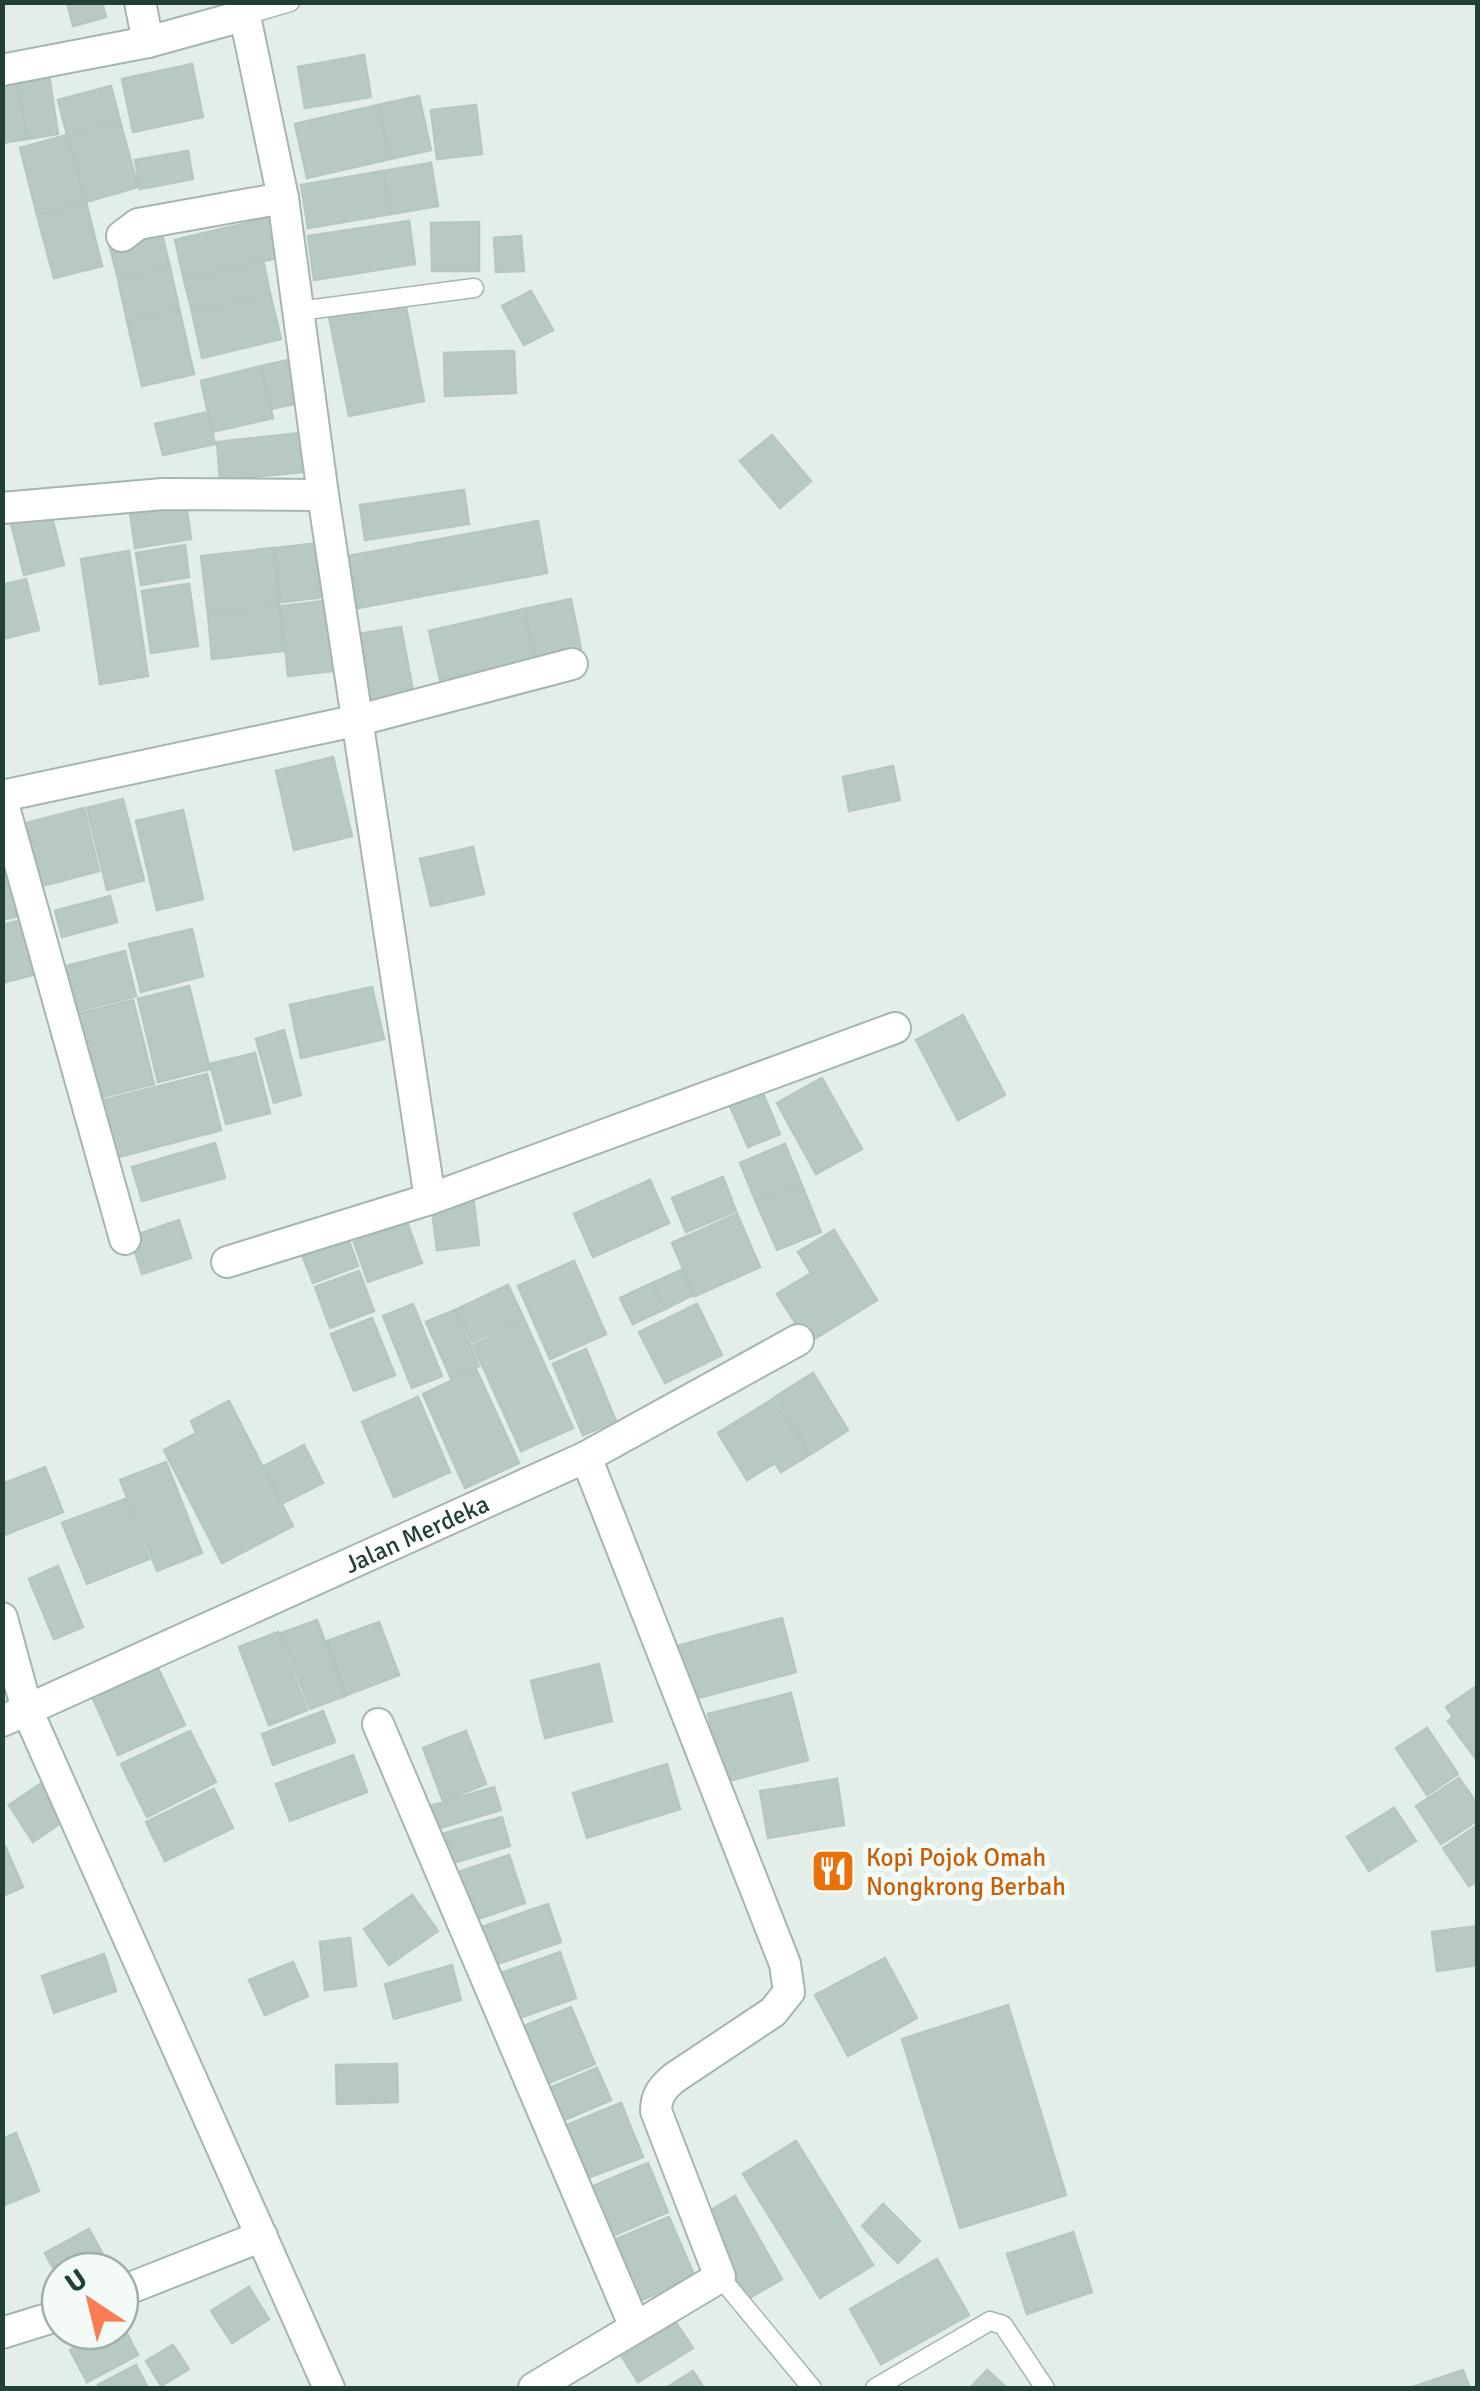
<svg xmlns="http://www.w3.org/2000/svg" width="1480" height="2391" font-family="Signika,sans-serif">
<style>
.building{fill:#b8c9c2;stroke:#b5c8c0;stroke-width:2.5}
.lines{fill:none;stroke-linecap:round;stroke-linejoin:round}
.service-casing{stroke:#a5b6b0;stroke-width:21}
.minor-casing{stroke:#a5b6b0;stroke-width:34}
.service{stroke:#fff;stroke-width:18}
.minor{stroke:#fff;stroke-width:30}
.labels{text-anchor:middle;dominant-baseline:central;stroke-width:10;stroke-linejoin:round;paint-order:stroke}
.street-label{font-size:25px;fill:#214038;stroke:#f4faf7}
.food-label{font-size:25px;fill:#c56008;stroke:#f4faf7;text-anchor:start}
</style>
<rect width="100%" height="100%" fill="#e3eee9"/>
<path class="building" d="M 67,2 L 102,2 L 106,17 L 73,26 Z
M 364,55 L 371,97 L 305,108 L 298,67 Z
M 192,64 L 203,117 L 133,132 L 122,79 Z
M 49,75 L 58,134 L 27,139 L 18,80 Z
M 18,80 L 27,139 L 2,143 L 2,83 Z
M 111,86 L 120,121 L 67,135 L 58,100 Z
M 419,96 L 431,150 L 390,159 L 378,105 Z
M 378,105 L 390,159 L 307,178 L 295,124 Z
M 476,105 L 482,154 L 437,159 L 431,110 Z
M 120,121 L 138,187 L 86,202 L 67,135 Z
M 67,135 L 86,202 L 37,215 L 20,148 Z
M 188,151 L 193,179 L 140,189 L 135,160 Z
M 431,163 L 438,206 L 391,214 L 383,171 Z
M 383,171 L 391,214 L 308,228 L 301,185 Z
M 86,202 L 102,266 L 54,278 L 37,215 Z
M 276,216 L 285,256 L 184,280 L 175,240 Z
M 409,221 L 415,264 L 314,280 L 308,236 Z
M 479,222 L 479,271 L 432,271 L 431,223 Z
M 161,230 L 170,267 L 118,279 L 109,243 Z
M 521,236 L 524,271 L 496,272 L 494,238 Z
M 263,260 L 270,293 L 192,312 L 184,280 Z
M 170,267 L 179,308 L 127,321 L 118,279 Z
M 531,291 L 553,330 L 524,345 L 502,306 Z
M 270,293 L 281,339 L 202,358 L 192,312 Z
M 405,302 L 424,401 L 349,416 L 329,317 Z
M 179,308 L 194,374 L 142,386 L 127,321 Z
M 514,351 L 516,393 L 445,396 L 444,353 Z
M 298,358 L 308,401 L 271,409 L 261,366 Z
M 261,366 L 273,418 L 212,432 L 201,381 Z
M 208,412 L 215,444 L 163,455 L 155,424 Z
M 300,433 L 303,472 L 220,480 L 217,442 Z
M 772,435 L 811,481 L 780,508 L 740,461 Z
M 464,490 L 469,524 L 365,540 L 360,505 Z
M 185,496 L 191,539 L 135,548 L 129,505 Z
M 50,509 L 64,565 L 24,575 L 10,519 Z
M 538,521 L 547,573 L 358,608 L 348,556 Z
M 319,543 L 326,597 L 281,602 L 275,548 Z
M 185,545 L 189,577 L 141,585 L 136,553 Z
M 273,548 L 279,606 L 208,614 L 201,556 Z
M 129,551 L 148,676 L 100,684 L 81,559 Z
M 26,579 L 39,630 L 2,639 L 2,585 Z
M 189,584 L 198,646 L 151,653 L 142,591 Z
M 571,599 L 581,649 L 535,659 L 524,609 Z
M 325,601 L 333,671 L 288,676 L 281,606 Z
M 279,606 L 283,651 L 212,659 L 208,614 Z
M 524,609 L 535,659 L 440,680 L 429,631 Z
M 401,627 L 414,696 L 367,705 L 353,635 Z
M 333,757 L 352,836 L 294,850 L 276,771 Z
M 893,766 L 900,800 L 849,811 L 843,777 Z
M 123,799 L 144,880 L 107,890 L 87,808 Z
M 84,808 L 99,871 L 38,887 L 23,824 Z
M 183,810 L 203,899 L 157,910 L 136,821 Z
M 473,847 L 484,894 L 431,906 L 420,859 Z
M 12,871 L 23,915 L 2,920 L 2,874 Z
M 110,896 L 117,922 L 62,937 L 55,911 Z
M 25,919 L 40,973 L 2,983 L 2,925 Z
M 192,929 L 203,976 L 141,992 L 129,944 Z
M 125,951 L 136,996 L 70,1013 L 59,968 Z
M 189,986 L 210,1069 L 158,1082 L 138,999 Z
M 372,987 L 384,1039 L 301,1058 L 290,1005 Z
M 133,1000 L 154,1084 L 95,1099 L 74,1015 Z
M 963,1015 L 1005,1095 L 958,1120 L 916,1040 Z
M 284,1030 L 301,1095 L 274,1103 L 256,1039 Z
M 255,1053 L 270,1113 L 226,1124 L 210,1064 Z
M 207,1074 L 221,1130 L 115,1158 L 101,1101 Z
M 822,1078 L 862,1149 L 816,1174 L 777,1103 Z
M 762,1091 L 780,1134 L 748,1147 L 730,1106 Z
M 215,1143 L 225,1178 L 142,1201 L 132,1167 Z
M 785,1144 L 801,1183 L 756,1202 L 740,1163 Z
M 723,1177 L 736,1211 L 686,1232 L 672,1198 Z
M 650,1180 L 669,1223 L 593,1257 L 574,1214 Z
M 801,1183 L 821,1232 L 777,1250 L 756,1202 Z
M 473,1195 L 479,1245 L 437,1250 L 431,1201 Z
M 737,1214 L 760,1267 L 695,1296 L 672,1243 Z
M 179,1220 L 191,1258 L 142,1274 L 130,1237 Z
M 407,1222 L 422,1263 L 368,1282 L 354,1242 Z
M 345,1230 L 358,1266 L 313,1283 L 299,1247 Z
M 834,1230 L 877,1300 L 808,1343 L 777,1294 L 811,1273 L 798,1252 Z
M 574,1261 L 606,1334 L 550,1359 L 518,1286 Z
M 681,1270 L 693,1295 L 665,1309 L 652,1283 Z
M 359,1271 L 374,1311 L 330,1328 L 315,1287 Z
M 652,1283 L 665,1309 L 633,1324 L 620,1298 Z
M 508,1285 L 524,1319 L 472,1342 L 457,1309 Z
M 413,1304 L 442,1376 L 412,1388 L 383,1316 Z
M 697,1304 L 722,1355 L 665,1383 L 639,1332 Z
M 455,1310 L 479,1366 L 451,1378 L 426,1322 Z
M 372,1318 L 395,1375 L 354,1391 L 331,1334 Z
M 525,1321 L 573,1428 L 521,1451 L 473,1345 Z
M 586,1349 L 616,1421 L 583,1435 L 553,1364 Z
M 476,1369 L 519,1463 L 465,1488 L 423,1394 Z
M 813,1373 L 848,1430 L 811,1454 L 775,1397 Z
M 418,1397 L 450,1472 L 394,1497 L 362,1422 Z
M 773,1399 L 809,1455 L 781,1472 L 775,1463 L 747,1480 L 718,1433 Z
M 229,1401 L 293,1526 L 222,1563 L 164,1450 L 196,1433 L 191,1421 Z
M 304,1445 L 323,1483 L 283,1503 L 264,1466 Z
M 166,1462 L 202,1553 L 157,1571 L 120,1480 Z
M 45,1467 L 63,1512 L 2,1536 L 2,1484 Z
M 125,1499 L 149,1559 L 87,1584 L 62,1523 Z
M 58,1566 L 83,1627 L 54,1639 L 29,1579 Z
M 782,1618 L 796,1672 L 687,1701 L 673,1647 Z
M 317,1620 L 345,1696 L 310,1709 L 281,1633 Z
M 379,1622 L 399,1675 L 347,1695 L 327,1641 Z
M 278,1632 L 307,1710 L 269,1725 L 239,1647 Z
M 599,1664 L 612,1721 L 545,1738 L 531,1681 Z
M 157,1666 L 185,1725 L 118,1755 L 92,1696 Z
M 1474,1688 L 1478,1694 L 1478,1762 L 1448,1721 L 1453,1717 L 1446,1707 Z
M 791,1693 L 808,1760 L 725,1782 L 708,1714 Z
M 323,1711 L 335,1742 L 273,1765 L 262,1734 Z
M 1427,1728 L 1458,1774 L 1427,1795 L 1396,1748 Z
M 190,1731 L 216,1782 L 147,1817 L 121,1764 Z
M 466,1731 L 486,1784 L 443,1801 L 423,1748 Z
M 353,1755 L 367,1792 L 290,1821 L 276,1784 Z
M 667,1764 L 680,1809 L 587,1838 L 573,1793 Z
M 1459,1778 L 1478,1805 L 1478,1820 L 1441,1844 L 1416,1806 Z
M 837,1779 L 844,1825 L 768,1838 L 760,1791 Z
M 43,1782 L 67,1819 L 33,1842 L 9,1805 Z
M 494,1787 L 501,1810 L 430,1831 L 423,1808 Z
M 214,1789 L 233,1828 L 165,1861 L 146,1822 Z
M 1394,1808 L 1416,1841 L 1369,1871 L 1347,1837 Z
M 502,1817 L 510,1846 L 443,1866 L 434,1836 Z
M 1478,1825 L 1478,1881 L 1469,1886 L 1443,1848 Z
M 5,1846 L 23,1887 L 2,1896 L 2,1848 Z
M 509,1855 L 525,1903 L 475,1920 L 458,1872 Z
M 412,1895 L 438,1931 L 389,1965 L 364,1929 Z
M 548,1904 L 561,1942 L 495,1965 L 482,1927 Z
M 1478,1926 L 1478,1965 L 1437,1971 L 1432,1932 Z
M 350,1938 L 356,1986 L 325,1990 L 320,1942 Z
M 560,1952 L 576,1998 L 517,2019 L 501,1973 Z
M 104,1954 L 116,1991 L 54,2013 L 42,1976 Z
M 885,1958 L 917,2018 L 848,2056 L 815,1995 Z
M 293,1962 L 308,1996 L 265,2015 L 249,1980 Z
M 452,1965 L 461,2000 L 394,2019 L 385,1984 Z
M 1008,2005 L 1066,2195 L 960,2228 L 902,2039 Z
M 571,2007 L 595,2064 L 539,2087 L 514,2030 Z
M 397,2064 L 398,2102 L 337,2104 L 336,2065 Z
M 597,2068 L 611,2100 L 555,2124 L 542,2091 Z
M 621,2103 L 643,2157 L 588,2178 L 567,2125 Z
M 16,2133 L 39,2191 L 2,2206 L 2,2139 Z
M 796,2141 L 873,2265 L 820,2298 L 743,2174 Z
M 648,2163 L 668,2212 L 605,2239 L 584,2190 Z
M 735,2196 L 782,2279 L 748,2299 L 701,2216 Z
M 883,2204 L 920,2241 L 898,2263 L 862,2226 Z
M 669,2217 L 695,2277 L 637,2302 L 612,2241 Z
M 89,2229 L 112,2271 L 60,2271 L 60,2281 L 45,2253 Z
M 1073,2232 L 1092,2292 L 1027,2314 L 1007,2254 Z
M 937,2259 L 969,2315 L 881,2364 L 850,2309 Z
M 249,2287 L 269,2319 L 232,2343 L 211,2311 Z
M 121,2322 L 138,2355 L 87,2382 L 70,2350 L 105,2331 L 120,2331 Z
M 676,2323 L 693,2348 L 638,2382 L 622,2357 Z
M 173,2345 L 189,2369 L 161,2386 L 146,2361 Z
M 136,2365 L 148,2388 L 100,2388 L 98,2385 Z
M 987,2370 L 1007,2388 L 970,2388 Z
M 1463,2370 L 1470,2388 L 1410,2388 Z
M 693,2371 L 704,2388 L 666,2388 Z"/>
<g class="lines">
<defs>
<path id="service" d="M 246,15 L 290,2
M 299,311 L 474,288
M 720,2277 L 812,2388
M 875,2388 L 990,2321 L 1003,2325 L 1045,2388"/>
<g id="minor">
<path d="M 140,2 L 148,42"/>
<path d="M 2,70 L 148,42 L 246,15"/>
<path d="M 122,236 L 138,224 L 283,198"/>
<path d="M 2,508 L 163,494 L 323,495"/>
<path d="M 2,796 L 359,720 L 572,664"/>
<path d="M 2,800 L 125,1239"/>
<path d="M 430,1199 L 895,1028"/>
<path d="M 227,1262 L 430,1199 L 323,495 L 283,198 L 242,2"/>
<path d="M 2,1618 L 27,1710 L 329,2388"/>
<path id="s1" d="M 2,1721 L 586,1457 L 798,1340"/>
<path d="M 378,1724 L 635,2327"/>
<path d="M 120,2292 L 262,2236"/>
<path d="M 2,2333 L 60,2315"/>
<path d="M 534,2388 L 720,2277 L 656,2111 C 656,2096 662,2088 674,2078 L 773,2012 L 789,1992 L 785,1964 L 586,1457"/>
</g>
</defs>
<use href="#service" class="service-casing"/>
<use href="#minor" class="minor-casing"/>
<use href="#service" class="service"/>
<use href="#minor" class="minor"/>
</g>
<defs>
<symbol id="restaurant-square" viewBox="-11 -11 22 22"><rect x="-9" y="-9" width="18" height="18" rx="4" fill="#e8710a" stroke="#f4faf7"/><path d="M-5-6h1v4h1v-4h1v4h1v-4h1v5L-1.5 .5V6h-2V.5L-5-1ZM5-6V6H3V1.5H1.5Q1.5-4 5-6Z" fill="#fff"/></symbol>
</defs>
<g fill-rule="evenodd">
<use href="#restaurant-square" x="808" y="1846" width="50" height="50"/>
</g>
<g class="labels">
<g class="street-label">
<text stroke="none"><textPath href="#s1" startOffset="455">Jalan Merdeka</textPath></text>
</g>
<g class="food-label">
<text x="866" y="1857">Kopi Pojok Omah<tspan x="866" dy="29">Nongkrong Berbah</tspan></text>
</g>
</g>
<rect width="1480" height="2391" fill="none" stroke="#214038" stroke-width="10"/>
<g transform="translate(90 2301) rotate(325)"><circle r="48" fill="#f4faf7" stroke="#a0b0ab" stroke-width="2.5"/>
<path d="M0-8L18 38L0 25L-18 38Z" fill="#fa7c54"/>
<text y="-15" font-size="28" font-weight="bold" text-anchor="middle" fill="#214038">U</text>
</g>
</svg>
